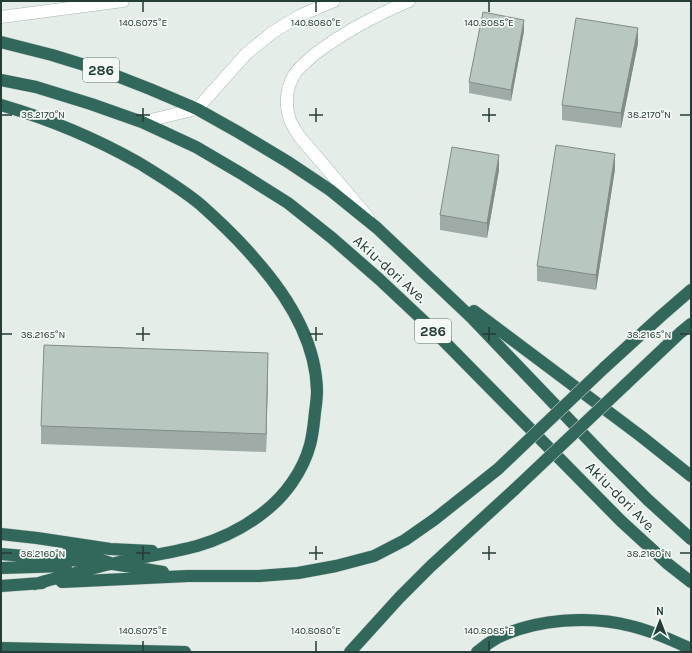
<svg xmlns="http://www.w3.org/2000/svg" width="692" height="653" font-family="Karla,sans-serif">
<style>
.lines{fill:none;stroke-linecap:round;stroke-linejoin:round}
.secondary-casing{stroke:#a3b8b0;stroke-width:13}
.highway-casing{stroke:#c2c9c7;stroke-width:13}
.secondary{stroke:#fff;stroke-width:12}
.highway{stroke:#31685b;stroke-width:12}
.highway-bridge-casing{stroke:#c2c9c7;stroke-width:13;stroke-linecap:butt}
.highway-bridge{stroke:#31685b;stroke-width:12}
.wall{fill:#9faba6}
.shaded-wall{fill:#828b87}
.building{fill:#b9c7c1;stroke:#828b87}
.ticks{fill:none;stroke:#243d36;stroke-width:1.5}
.labels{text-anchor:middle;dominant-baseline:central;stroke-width:3.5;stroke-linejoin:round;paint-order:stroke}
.shield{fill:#f4f9f6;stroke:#627570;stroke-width:1}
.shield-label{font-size:14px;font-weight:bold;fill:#243d36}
.street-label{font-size:15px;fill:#243d36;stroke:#f4f9f6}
.ticks-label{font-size:10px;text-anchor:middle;fill:#243d36;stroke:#f4f9f6;stroke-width:3.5;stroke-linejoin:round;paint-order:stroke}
</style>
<rect width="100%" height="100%" fill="#e4ede8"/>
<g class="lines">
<defs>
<path id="secondary" d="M 1,17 L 123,1
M 142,122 L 197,109 L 246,54 L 273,32 L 301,15 L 334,1
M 368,217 L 299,136 C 296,131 292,125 290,120 C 285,105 286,89 294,75 C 299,67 308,60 315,54 C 344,32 376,15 409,1"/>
<path id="highway" d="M 1,42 L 52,55 L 104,71 L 150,89 L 197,109 L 238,132 L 288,162 L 330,190 L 377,228 L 473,319 L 604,456 L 648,500 L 691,539
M 1,80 L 36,87 L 91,104 L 142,122 L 196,147 L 242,174 L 288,203 L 332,238 L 379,279 L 428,325 L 621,521 L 668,564 L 691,582
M 1,105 C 49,119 95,138 139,163 C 160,176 182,189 201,205 C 220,222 238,239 254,258 C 287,295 316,340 317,391 C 317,398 316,405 315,412 C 314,422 313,434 310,445 C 303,471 285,496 264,512 C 244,528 221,539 197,546 C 171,553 142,557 115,563 C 88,569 61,577 35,584
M 474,311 L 642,437 L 691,476
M 604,368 L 661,316 L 691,290
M 625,385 L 680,333 L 691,324
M 1,534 L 37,538 L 110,549 L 152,551
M 69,549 L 113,564 L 163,572
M 1,554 L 93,562
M 1,568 L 66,566
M 62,582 L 188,576 L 259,576 L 298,573 L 336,566 L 374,556 L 405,540 L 435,519 L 498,469
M 1,586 L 42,583
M 1,648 L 185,652
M 350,652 L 399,598 L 431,566 L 515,489
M 477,652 C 483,647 490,642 497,638 C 535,619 590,615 631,626 C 652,631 672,640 691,649"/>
</defs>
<use href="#secondary" class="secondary-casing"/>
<use href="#highway" class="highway-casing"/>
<use href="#secondary" class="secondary"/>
<use href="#highway" class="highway"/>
<defs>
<path id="highway-bridge" d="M 498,469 L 604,368
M 515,489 L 625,385"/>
</defs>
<use href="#highway-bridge" class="highway-bridge-casing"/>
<use href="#highway-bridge" class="highway-bridge"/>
</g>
<path class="wall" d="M 524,31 L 511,101 L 469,93 L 469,82 Z
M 638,43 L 621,128 L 562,120 L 562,105 Z
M 615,169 L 596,290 L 537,281 L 537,266 Z
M 499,170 L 487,238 L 440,230 L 440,215 Z
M 268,372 L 266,452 L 41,444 L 41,426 Z"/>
<path class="shaded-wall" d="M 524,20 L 524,31 L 511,101 L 511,90 Z
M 638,28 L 638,43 L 621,128 L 621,113 Z
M 615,154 L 615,169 L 596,290 L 596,275 Z
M 499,155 L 499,170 L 487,238 L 487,223 Z
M 268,353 L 268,372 L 266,452 L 266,434 Z"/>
<path class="building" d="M 483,12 L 524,20 L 511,90 L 469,82 Z
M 576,18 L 638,28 L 621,113 L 562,105 Z
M 556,145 L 615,154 L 596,275 L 537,266 Z
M 452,147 L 499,155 L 487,223 L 440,215 Z
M 44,345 L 268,353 L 266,434 L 41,426 Z"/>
<path class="ticks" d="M 143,2 L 143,12M 316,2 L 316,12M 489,2 L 489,12M 143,108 L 143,122M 316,108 L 316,122M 489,108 L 489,122M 2,115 L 12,115M 136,115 L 150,115M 309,115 L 323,115M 482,115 L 496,115M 680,115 L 690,115M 143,327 L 143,341M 316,327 L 316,341M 489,327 L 489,341M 2,334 L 12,334M 136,334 L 150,334M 309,334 L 323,334M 482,334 L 496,334M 680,334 L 690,334M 143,546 L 143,560M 316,546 L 316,560M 489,546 L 489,560M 2,553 L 12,553M 136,553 L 150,553M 309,553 L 323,553M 482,553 L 496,553M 680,553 L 690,553M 143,641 L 143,651M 316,641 L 316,651M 489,641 L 489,651"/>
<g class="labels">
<g class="shield">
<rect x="83" y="58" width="36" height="24" rx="3"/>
<rect x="415" y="319" width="36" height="24" rx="3"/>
</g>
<g class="shield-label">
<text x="101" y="70">286</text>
<text x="433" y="331">286</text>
</g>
<g class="street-label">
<text transform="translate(390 269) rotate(42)">Akiu-dori Ave.</text>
<text transform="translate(621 497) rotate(45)">Akiu-dori Ave.</text>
</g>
</g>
<g class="ticks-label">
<text x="143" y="26">140.8075°E</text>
<text x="316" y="26">140.8080°E</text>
<text x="489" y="26">140.8085°E</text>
<text x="43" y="118">38.2170°N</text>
<text x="649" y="118">38.2170°N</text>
<text x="43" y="338">38.2165°N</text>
<text x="649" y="338">38.2165°N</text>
<text x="43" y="557">38.2160°N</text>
<text x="649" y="557">38.2160°N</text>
<text x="143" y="634">140.8075°E</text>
<text x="316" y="634">140.8080°E</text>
<text x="489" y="634">140.8085°E</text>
</g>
<rect width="692" height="653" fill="none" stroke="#243d36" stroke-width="4"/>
<g transform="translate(660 621)" stroke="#f4f9f6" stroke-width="3" paint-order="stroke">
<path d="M0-3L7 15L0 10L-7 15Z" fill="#243d36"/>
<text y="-6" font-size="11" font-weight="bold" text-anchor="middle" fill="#243d36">N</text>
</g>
</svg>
